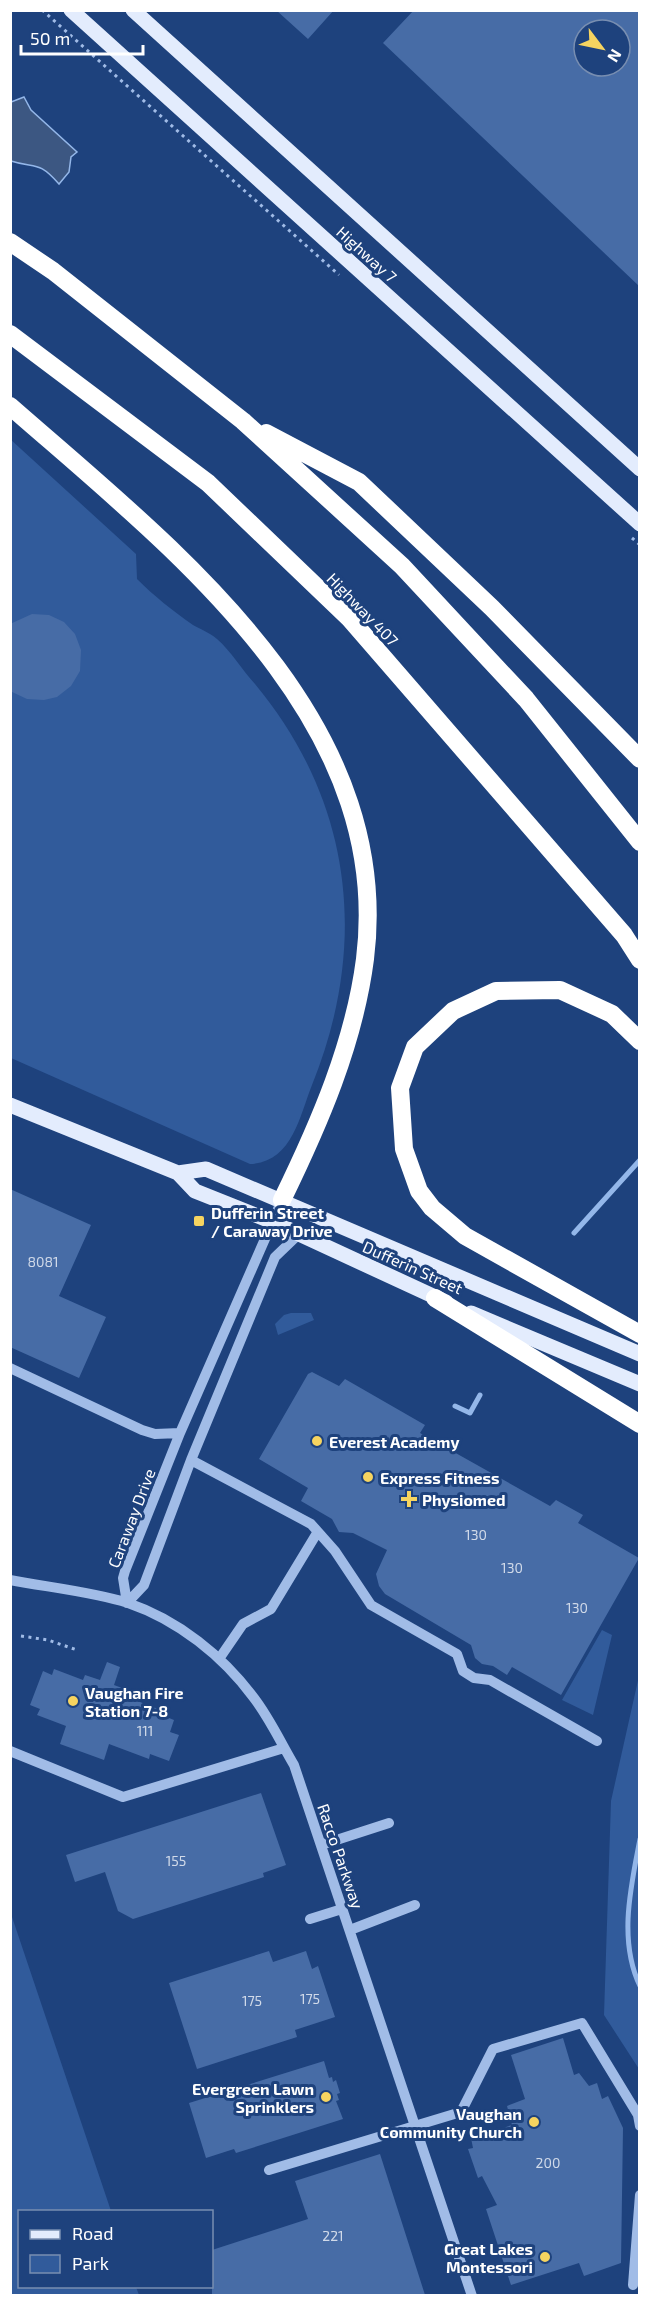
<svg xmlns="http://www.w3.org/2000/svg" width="650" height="2306" font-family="'Exo 2',sans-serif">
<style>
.green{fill:#315b9b}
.water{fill:#3c5782;stroke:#94b7e9;stroke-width:1.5}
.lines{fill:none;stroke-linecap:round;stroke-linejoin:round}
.stream{stroke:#94b7e9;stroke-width:5}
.building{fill:#476ca6;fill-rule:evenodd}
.path{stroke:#a1bce7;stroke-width:3;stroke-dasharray:3 4.5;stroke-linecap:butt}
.minor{stroke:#a1bce7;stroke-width:10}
.major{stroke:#e3ecfd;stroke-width:15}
.highway{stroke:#fff;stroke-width:18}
.poi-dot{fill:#f6d460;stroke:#1e427d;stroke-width:2}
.labels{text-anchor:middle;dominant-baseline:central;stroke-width:6;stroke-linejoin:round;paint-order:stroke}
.number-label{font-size:14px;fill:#d1dae9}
.street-label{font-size:16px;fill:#fff;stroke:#1e427d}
.poi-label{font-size:16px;font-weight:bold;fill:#fff;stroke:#1e427d;text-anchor:start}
</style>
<rect width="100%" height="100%" fill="#1e427d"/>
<path class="green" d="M 10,439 L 136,554 L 137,579 C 154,596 173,611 193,625 C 200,629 210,633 217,639 C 231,651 242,670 255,684 C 353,802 369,944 312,1085 C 299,1118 292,1162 250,1164 L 11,1058 Z
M 291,1313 L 311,1313 L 314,1320 L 278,1335 L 275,1324 L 284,1315 Z
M 602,1630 L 612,1635 L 593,1715 L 562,1700 Z
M 639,1676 L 639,2069 L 604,2015 L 611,1801 Z
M 11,1914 L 111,2211 L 20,2212 L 20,2286 L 136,2287 L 139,2295 L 11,2295 Z"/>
<path class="water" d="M 24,97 L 31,110 L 77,152 L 71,157 L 69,172 L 59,184 C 38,160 36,169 11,161 L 11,102 Z"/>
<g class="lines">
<path class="stream" d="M 574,1233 L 640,1160
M 455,1406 L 470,1413 L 480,1395
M 640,1839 C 631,1886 618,1940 640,1986"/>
</g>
<path class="building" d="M 276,10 L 334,10 L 308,39 Z
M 414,10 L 639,10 L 639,286 L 383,43 ZM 584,30 L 620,30 L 620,66 L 584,66 Z
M 32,614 L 49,615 L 64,622 L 75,634 L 81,650 L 80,671 L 71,686 L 57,697 L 44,700 L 27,699 L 10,691 L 10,624 Z
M 10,1189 L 91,1225 L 59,1296 L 106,1317 L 79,1378 L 10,1347 Z
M 312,1372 L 339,1386 L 345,1379 L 425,1425 L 420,1433 L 550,1506 L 556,1500 L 583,1515 L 578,1523 L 639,1558 L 561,1695 L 512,1667 L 507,1675 L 493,1666 L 482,1664 L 475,1658 L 471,1645 L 385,1594 L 379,1586 L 376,1574 L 387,1550 L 353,1533 L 339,1532 L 332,1519 L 301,1501 L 308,1488 L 259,1459 L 308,1374 Z
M 107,1662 L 120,1667 L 114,1685 L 130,1691 L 127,1697 L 166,1712 L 164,1716 L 174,1720 L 170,1732 L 179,1735 L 169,1761 L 150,1754 L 149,1759 L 109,1744 L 104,1760 L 60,1744 L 66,1726 L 37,1715 L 40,1709 L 30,1705 L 43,1671 L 52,1675 L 54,1669 L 83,1680 L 85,1675 L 100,1680 Z
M 261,1793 L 286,1865 L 263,1873 L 264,1877 L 133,1919 L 118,1911 L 105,1872 L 75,1882 L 66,1855 Z
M 269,1951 L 273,1962 L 306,1951 L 312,1969 L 318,1966 L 335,2017 L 295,2030 L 297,2037 L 197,2069 L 169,1983 Z
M 563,2038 L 574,2075 L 579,2073 L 589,2086 L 597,2083 L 602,2099 L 608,2096 L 623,2128 L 621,2263 L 584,2276 L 579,2263 L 511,2285 L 486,2209 L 497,2205 L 482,2176 L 478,2178 L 468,2149 L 473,2148 L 471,2138 L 512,2125 L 507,2106 L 525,2099 L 511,2055 Z
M 324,2061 L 329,2078 L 332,2077 L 333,2082 L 336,2080 L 340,2093 L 337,2094 L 339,2100 L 336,2101 L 343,2119 L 236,2153 L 234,2149 L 206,2158 L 189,2103 Z
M 380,2154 L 425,2295 L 212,2295 L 212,2250 L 308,2219 L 295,2181 Z"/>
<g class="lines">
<path class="path" d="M 42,10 L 339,275
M 632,538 L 640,545
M 21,1636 L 48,1640 L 77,1650"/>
<path class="minor" d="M 10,1368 L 142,1430 L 155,1434 L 180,1433
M 191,1460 L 311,1524 L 335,1551 L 371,1605 L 457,1654 L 463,1671 L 474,1678 L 490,1680 L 597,1741
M 10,1580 C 46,1587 94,1592 128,1603 C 178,1620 223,1656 254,1698 C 270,1719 281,1743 294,1765 L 472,2296
M 127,1603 L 123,1578 L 125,1571 L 180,1433 L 282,1200
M 127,1603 L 144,1585 L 191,1460 L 275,1257 L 299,1234
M 219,1659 L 243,1624 L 271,1609 L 317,1533
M 10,1751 L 123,1797 L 284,1748
M 321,1845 L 389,1823
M 310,1919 L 342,1909
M 350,1930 L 415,1905
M 269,2170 L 461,2112 L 493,2049 L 582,2023 L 638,2115 L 640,2126
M 633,2285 L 640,2195"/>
<path class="major" d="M 71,10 L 640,524
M 133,10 L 640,469
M 10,1105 L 178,1173 L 195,1191 L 273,1222 L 446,1302
M 178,1173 L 206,1169 L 640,1354
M 471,1313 L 640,1384"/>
<path class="highway" d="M 10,242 L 53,271 L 243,421 L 402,566 L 526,699 L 640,842
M 10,334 L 208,483 L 350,619 L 624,935 L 640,960
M 10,406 C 172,548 395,717 365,959 C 354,1044 319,1124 282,1200
M 266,433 L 359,482 L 492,608 L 640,759
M 640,1041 L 612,1014 L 560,990 L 496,991 L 453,1011 L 415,1047 L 400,1088 L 404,1149 L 419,1191 L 432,1208 L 465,1236 L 640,1334
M 435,1298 L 640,1424"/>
</g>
<g class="poi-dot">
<rect x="193" y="1215" width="12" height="12" rx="3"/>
<circle cx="317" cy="1441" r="6"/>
<circle cx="368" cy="1477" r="6"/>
<path d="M406 1490h6v6h6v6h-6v6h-6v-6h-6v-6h6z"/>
<circle cx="73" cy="1701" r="6"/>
<circle cx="326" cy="2097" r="6"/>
<circle cx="534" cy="2122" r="6"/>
<circle cx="545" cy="2257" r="6"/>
</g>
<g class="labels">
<g class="number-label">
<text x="43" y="1261">8081</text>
<text x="476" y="1534">130</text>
<text x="512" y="1567">130</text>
<text x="577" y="1607">130</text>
<text x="145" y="1730">111</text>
<text x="176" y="1860">155</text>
<text x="310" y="1998">175</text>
<text x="252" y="2000">175</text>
<text x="548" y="2162">200</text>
<text x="333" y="2235">221</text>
</g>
<g class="street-label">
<text transform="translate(367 254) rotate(42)">Highway 7</text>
<text transform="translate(363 609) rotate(46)">Highway 407</text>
<text transform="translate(413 1267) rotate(24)">Dufferin Street</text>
<text transform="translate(131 1518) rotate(-69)">Caraway Drive</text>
<text transform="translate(341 1856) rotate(71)">Racco Parkway</text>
</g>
<g class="poi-label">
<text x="211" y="1212">Dufferin Street<tspan x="211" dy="18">/ Caraway Drive</tspan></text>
<text x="329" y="1441">Everest Academy</text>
<text x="380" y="1477">Express Fitness</text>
<text x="422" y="1499">Physiomed</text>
<text x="85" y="1692">Vaughan Fire<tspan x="85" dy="18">Station 7-8</tspan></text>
<text x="314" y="2088" text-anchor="end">Evergreen Lawn<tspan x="314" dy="18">Sprinklers</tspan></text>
<text x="522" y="2113" text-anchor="end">Vaughan<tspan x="522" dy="18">Community Church</tspan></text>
<text x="533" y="2248" text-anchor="end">Great Lakes<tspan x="533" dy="18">Montessori</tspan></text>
</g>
</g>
<rect width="650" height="2306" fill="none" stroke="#ffffff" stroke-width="24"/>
<rect x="18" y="2210" width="195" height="78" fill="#1e427d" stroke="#788eb1" stroke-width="1.5"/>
<rect x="30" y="2230" width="30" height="9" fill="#e3ecfd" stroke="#788eb1" stroke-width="1.5"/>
<text x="72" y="2240" font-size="18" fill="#ffffff">Road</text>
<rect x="30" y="2255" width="30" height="18" fill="#315b9b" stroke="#788eb1" stroke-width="1.5"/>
<text x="72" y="2270" font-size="18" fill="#ffffff">Park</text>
<g transform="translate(602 48) rotate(122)"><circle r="28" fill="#1e427d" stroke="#788eb1" stroke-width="1.5"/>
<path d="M0-4.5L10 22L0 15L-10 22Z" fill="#f6d460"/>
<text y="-9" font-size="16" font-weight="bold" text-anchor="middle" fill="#ffffff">N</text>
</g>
<path d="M21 45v9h122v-9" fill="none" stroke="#ffffff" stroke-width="3"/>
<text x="30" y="45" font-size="18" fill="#ffffff" stroke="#1e427d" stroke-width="4.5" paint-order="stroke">50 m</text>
</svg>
